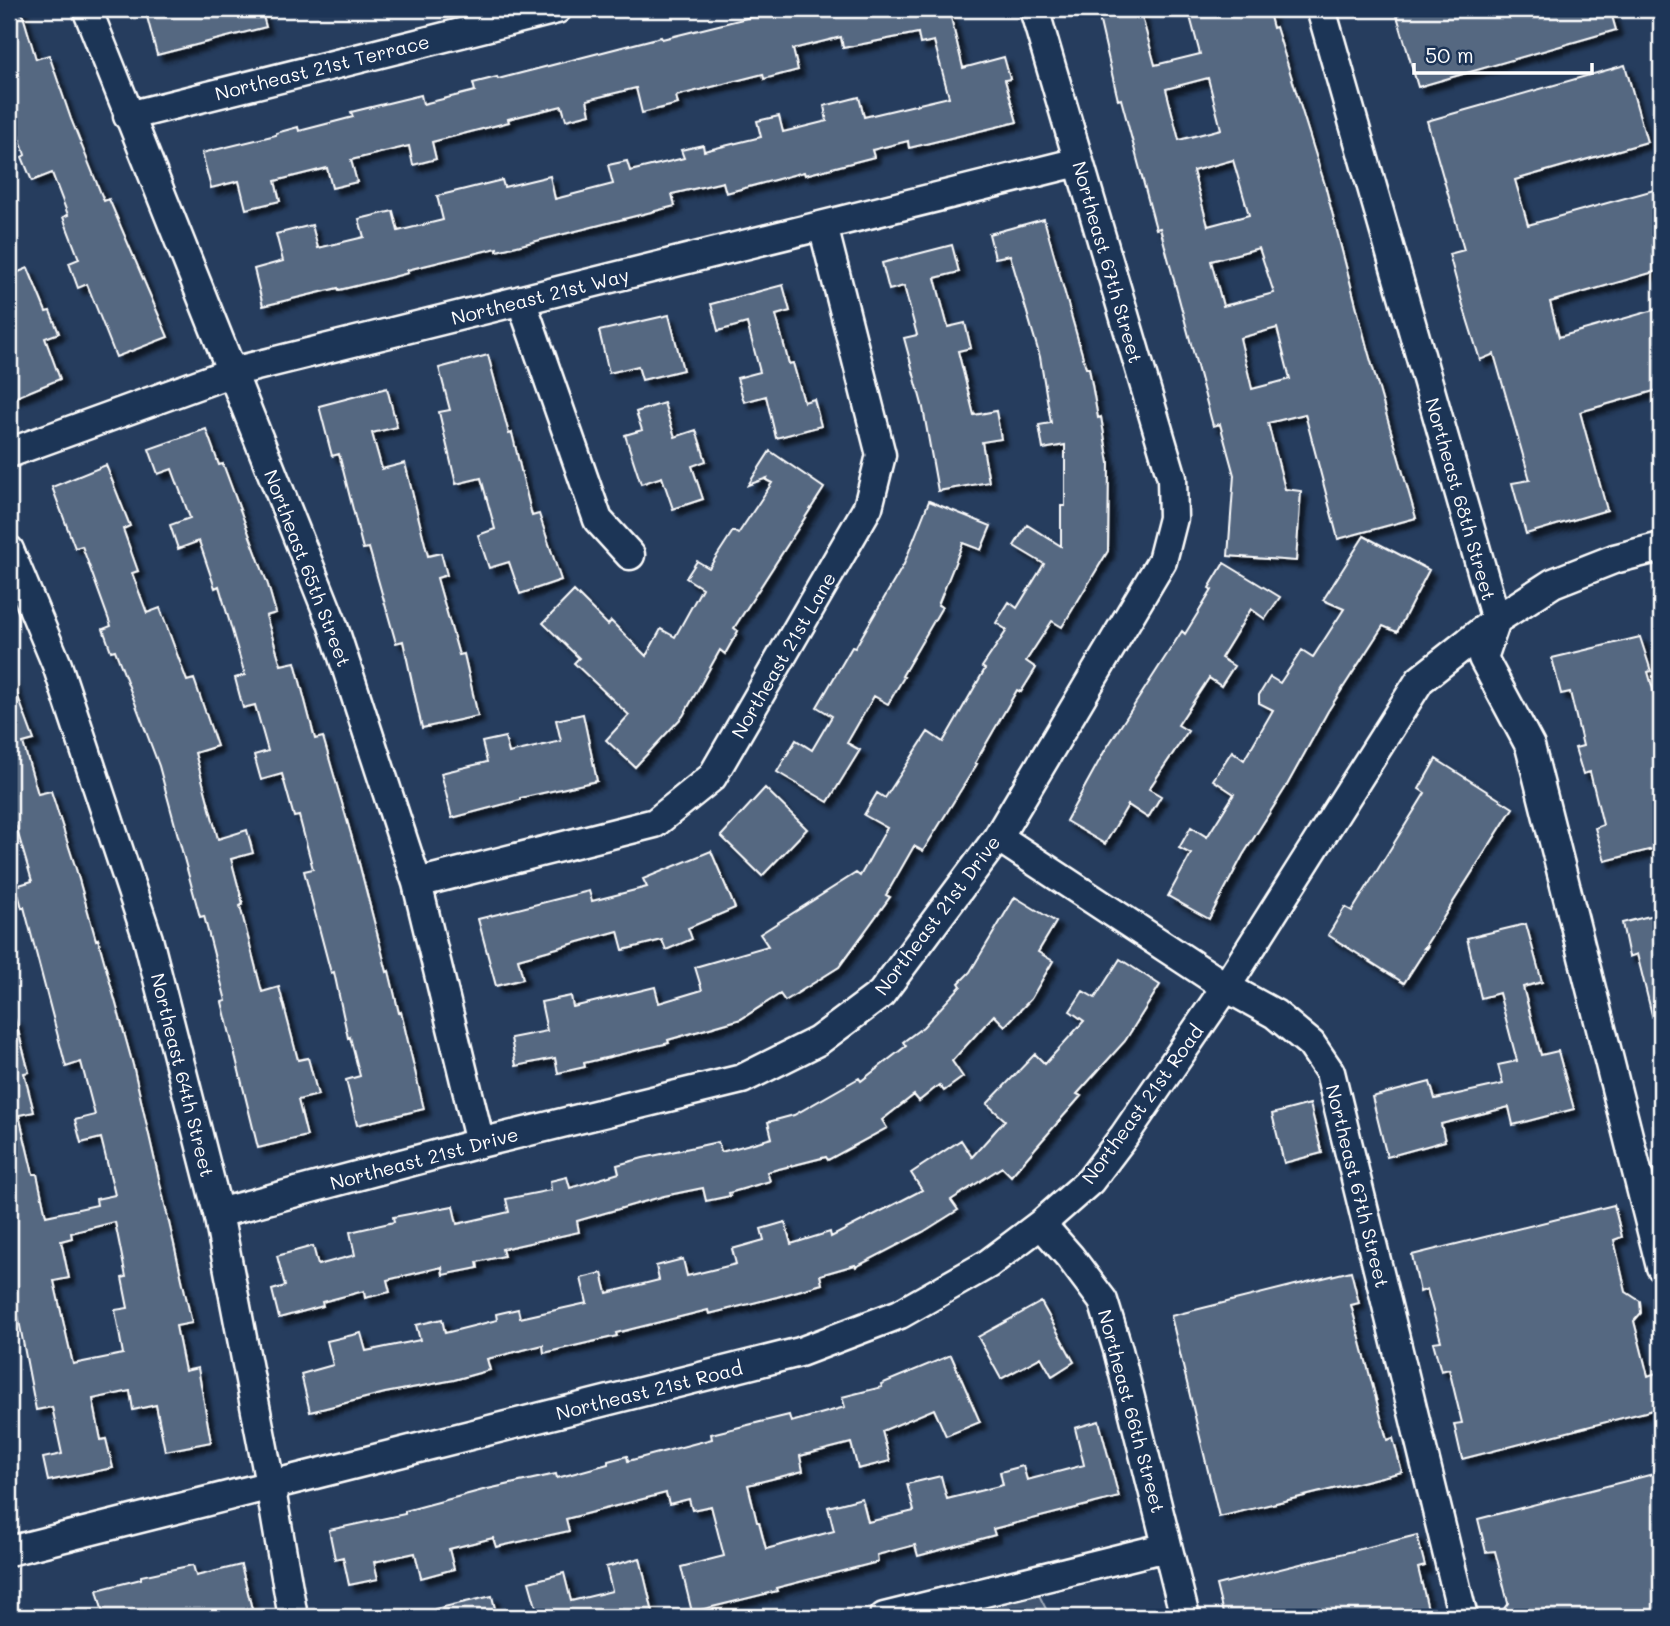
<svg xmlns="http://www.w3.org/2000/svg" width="1670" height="1626" font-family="Mali,sans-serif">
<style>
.green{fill:#425672;stroke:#a0aab8;stroke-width:2}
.building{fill:#556781;stroke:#fff;stroke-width:2;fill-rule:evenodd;filter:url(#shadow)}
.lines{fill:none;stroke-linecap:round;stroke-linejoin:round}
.street-casing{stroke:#fff;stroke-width:33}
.street{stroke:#1d3557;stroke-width:28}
.labels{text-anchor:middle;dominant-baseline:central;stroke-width:5;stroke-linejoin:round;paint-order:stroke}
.street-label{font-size:19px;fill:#fff;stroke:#1d3557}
</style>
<defs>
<filter id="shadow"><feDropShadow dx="6" dy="6" stdDeviation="2" flood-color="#0009"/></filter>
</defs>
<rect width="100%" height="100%" fill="#263d5e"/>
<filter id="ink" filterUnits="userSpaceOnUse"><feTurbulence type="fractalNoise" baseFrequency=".0143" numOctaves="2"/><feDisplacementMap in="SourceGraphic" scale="14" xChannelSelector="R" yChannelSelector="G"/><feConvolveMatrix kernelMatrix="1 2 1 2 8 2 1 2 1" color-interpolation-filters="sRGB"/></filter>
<g filter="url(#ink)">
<path class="green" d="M 1037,1591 L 1050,1617 L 936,1617 Z"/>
<path class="building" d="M 9,9 L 21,9 L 36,59 L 49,55 L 71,119 L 104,201 L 109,199 L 168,337 L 116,357 L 87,284 L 78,288 L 69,263 L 79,259 L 63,217 L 68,215 L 52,173 L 32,181 L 22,157 L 25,155 L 9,106 Z
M 145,9 L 261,9 L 266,27 L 157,55 Z
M 783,9 L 949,9 L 963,68 L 1004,57 L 1010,79 L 1005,80 L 1017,122 L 909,148 L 908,141 L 872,150 L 874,157 L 805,175 L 804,172 L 726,193 L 723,182 L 672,194 L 675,206 L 497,251 L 497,248 L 407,270 L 408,273 L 389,278 L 339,290 L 338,288 L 263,306 L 254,269 L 283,261 L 276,234 L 312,225 L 318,248 L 364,237 L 359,219 L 393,211 L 398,231 L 443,220 L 437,196 L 502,180 L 504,187 L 550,176 L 555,199 L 613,184 L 608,165 L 627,161 L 630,171 L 684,158 L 681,150 L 703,145 L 704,151 L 761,137 L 757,121 L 779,116 L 783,132 L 827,121 L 824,106 L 859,97 L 864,117 L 949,97 L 934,41 L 920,44 L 918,33 L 843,48 L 841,37 L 793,49 L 798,70 L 764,79 L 763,74 L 676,96 L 678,104 L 642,113 L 636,88 L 587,100 L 590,114 L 566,120 L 562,106 L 508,119 L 509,122 L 432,142 L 436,159 L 413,165 L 409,146 L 351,160 L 357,182 L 332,188 L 327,168 L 275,181 L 280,201 L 246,209 L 239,181 L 211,188 L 202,153 L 276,135 L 276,133 L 298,127 L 299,131 L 353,117 L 351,112 L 421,95 L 423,104 L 475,91 L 473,83 L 497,77 L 498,79 L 661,37 L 662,39 Z
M 1097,9 L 1140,9 L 1155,65 L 1200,54 L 1188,9 L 1268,9 L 1273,28 L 1276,27 L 1325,185 L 1368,351 L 1416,518 L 1338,539 L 1305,414 L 1268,423 L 1285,489 L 1301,491 L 1296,561 L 1228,556 L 1234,475 L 1220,424 L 1213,426 L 1160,228 L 1156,229 L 1121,99 L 1118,100 ZM 1208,78 L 1221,129 L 1179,140 L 1166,89 ZM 1233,160 L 1249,215 L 1208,226 L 1193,171 ZM 1259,248 L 1274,293 L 1223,306 L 1211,261 ZM 1277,328 L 1290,379 L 1252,389 L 1240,338 Z
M 1395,9 L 1610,9 L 1616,30 L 1418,87 Z
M 1625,65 L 1647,142 L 1515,180 L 1528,225 L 1661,188 L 1661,270 L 1550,302 L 1559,337 L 1661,308 L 1661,389 L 1580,412 L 1607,510 L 1526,534 L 1512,483 L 1530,480 L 1494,354 L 1480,360 L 1464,309 L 1449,254 L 1464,250 L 1427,121 Z
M 1044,219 L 1086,368 L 1089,368 L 1098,418 L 1101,417 L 1109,463 L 1108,551 L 1062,627 L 1052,621 L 1026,661 L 1036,668 L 1021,692 L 1017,690 L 975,763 L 977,764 L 923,851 L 914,846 L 886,895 L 890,897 L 839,967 L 785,1001 L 780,994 L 741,1019 L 668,1040 L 669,1043 L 584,1063 L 585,1067 L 558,1073 L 555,1058 L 516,1066 L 511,1038 L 547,1031 L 541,1002 L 571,996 L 573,1007 L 655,987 L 659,1003 L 702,990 L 695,967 L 768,946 L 760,934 L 856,873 L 860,876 L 887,828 L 864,815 L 877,793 L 885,798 L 928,732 L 943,742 L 985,669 L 982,667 L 1007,630 L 996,623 L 1009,602 L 1017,608 L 1044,564 L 1014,546 L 1027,525 L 1061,546 L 1061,506 L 1065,506 L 1065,445 L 1043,449 L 1039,425 L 1051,423 L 1040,357 L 1010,255 L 995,258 L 989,234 Z
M 952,245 L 959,272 L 935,278 L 948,327 L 965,323 L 971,348 L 958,351 L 974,415 L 996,411 L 1001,439 L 982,442 L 989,482 L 938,491 L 923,408 L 904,338 L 917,335 L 904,286 L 889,290 L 882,263 Z
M 28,268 L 46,312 L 50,311 L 59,333 L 45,338 L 60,379 L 9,400 L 9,276 Z
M 783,285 L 790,311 L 776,315 L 789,364 L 793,363 L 804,402 L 814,399 L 821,426 L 776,438 L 766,396 L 744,402 L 737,378 L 760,372 L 747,323 L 718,331 L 711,304 Z
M 669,315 L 683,370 L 642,380 L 638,366 L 609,373 L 599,331 Z
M 488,355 L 509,434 L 512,433 L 532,516 L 539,514 L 561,580 L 520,594 L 509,562 L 489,568 L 478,535 L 495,529 L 481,478 L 456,484 L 439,412 L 450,410 L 439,368 Z
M 387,388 L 397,427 L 372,433 L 382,469 L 405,463 L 428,556 L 441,553 L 447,575 L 437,578 L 459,655 L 464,654 L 478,716 L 422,728 L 403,641 L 396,643 L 369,548 L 363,549 L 339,454 L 332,456 L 319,406 Z
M 664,403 L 675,437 L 696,430 L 706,461 L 692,466 L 703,499 L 673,509 L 662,477 L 641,484 L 625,435 L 642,430 L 636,412 Z
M 206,429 L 219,465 L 223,464 L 268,585 L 276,613 L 266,616 L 281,665 L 295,662 L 315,739 L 323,737 L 357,855 L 387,972 L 389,971 L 399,1013 L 401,1012 L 424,1109 L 357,1125 L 346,1080 L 360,1076 L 350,1037 L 348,1038 L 334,972 L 331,973 L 304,871 L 313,869 L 299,816 L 294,817 L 282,774 L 261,780 L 254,755 L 268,751 L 255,705 L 243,708 L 235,678 L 245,675 L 219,586 L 215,588 L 199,541 L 178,549 L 170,525 L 190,518 L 172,469 L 158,474 L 149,449 Z
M 770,451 L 824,488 L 734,628 L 738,631 L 725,654 L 720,650 L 683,716 L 635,767 L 606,740 L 629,715 L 574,663 L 579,658 L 543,623 L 574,591 L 608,625 L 611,621 L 646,656 L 661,629 L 675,637 L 702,588 L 686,578 L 697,561 L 709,568 L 733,531 L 738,534 L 772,483 L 766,480 L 767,478 L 748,485 Z
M 106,465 L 130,526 L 123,529 L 138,571 L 132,573 L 147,613 L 160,608 L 187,681 L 194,679 L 217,746 L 195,753 L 218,839 L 247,830 L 253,853 L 231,859 L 243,904 L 240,906 L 262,992 L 279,987 L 298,1060 L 308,1058 L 318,1095 L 298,1100 L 307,1136 L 258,1148 L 222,1002 L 226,1001 L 204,916 L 200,917 L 159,766 L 115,650 L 111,651 L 103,629 L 111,626 L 82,546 L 75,548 L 52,487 Z
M 929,501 L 991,526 L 981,550 L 963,543 L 938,605 L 942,607 L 902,676 L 904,677 L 888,704 L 874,696 L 847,743 L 860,750 L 828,802 L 777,772 L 796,740 L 812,750 L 832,716 L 817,707 L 852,647 L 855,648 L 904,564 Z
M 1364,536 L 1429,570 L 1397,632 L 1383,626 L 1328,711 L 1286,787 L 1243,855 L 1209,919 L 1168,896 L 1191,854 L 1179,848 L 1191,827 L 1207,837 L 1234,794 L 1213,780 L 1232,751 L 1244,760 L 1273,710 L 1259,703 L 1259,695 L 1270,677 L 1280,683 L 1302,650 L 1313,657 L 1344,609 L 1323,600 Z
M 1224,563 L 1280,597 L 1265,619 L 1251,609 L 1221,658 L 1234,666 L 1221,686 L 1209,678 L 1178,725 L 1188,731 L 1149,789 L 1161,796 L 1148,818 L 1128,805 L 1105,844 L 1066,821 L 1104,752 L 1182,631 L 1185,634 L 1212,590 L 1209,588 Z
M 1640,637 L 1651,671 L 1648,672 L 1661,717 L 1661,723 L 1655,724 L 1661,747 L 1661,847 L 1605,861 L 1595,828 L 1603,825 L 1590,772 L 1583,774 L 1575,748 L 1583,746 L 1570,692 L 1561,694 L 1552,658 Z
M 9,678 L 11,678 L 34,740 L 23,743 L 38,794 L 51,791 L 76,869 L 96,940 L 98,939 L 133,1065 L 192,1323 L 176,1326 L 185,1371 L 198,1368 L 211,1442 L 165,1451 L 156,1405 L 133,1410 L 130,1391 L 93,1399 L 101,1440 L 106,1439 L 113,1468 L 48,1481 L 43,1458 L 62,1454 L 52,1407 L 36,1410 L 9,1268 L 9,1020 L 15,1019 L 29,1072 L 24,1073 L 34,1112 L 19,1115 L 33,1174 L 37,1174 L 46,1216 L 97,1205 L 96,1199 L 115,1195 L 101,1138 L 81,1143 L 75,1120 L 95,1115 L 81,1062 L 66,1067 L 24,907 L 22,908 L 16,886 L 32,881 L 16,827 L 14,828 L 9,809 ZM 115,1222 L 126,1277 L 122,1278 L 128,1308 L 115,1310 L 123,1354 L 73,1364 L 54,1281 L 69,1278 L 61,1241 L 72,1238 L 71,1233 Z
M 583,714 L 597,781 L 520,798 L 520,800 L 452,818 L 441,773 L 487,762 L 482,742 L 505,737 L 509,753 L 561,741 L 556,720 Z
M 1436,759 L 1513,808 L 1424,948 L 1427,947 L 1404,983 L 1328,935 L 1345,907 L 1352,911 L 1425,793 L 1419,789 Z
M 765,788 L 807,829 L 762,876 L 721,836 Z
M 711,851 L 735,908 L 688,928 L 692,939 L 666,950 L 662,940 L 623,950 L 618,931 L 518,959 L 523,979 L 496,986 L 478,919 L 589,891 L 592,901 L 647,887 L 643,879 Z
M 1015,897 L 1056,922 L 1038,952 L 1053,961 L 1031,999 L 1005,1026 L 994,1015 L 952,1061 L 963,1077 L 944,1091 L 939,1085 L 919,1101 L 914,1095 L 882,1120 L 887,1128 L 828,1160 L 826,1157 L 767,1172 L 770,1181 L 729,1193 L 730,1196 L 706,1201 L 703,1188 L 664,1196 L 577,1221 L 579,1232 L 502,1249 L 504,1256 L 477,1262 L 478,1268 L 443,1275 L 442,1267 L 387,1280 L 390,1292 L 365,1298 L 364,1291 L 322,1302 L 323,1306 L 279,1318 L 272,1290 L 285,1286 L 277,1256 L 313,1246 L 318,1265 L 355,1255 L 350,1232 L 394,1222 L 393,1217 L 453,1206 L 457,1224 L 509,1212 L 506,1199 L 551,1190 L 550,1181 L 567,1177 L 570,1188 L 619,1173 L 617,1165 L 643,1158 L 718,1142 L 721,1152 L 772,1138 L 768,1122 L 794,1115 L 859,1078 L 861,1081 L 906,1046 L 903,1042 L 923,1027 L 961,986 L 959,983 L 970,972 Z
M 1661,913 L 1661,1022 L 1654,1023 L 1637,954 L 1629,957 L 1622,923 Z
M 1526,924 L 1542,982 L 1523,987 L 1541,1055 L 1558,1051 L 1574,1109 L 1513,1125 L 1509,1107 L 1441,1124 L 1445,1141 L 1387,1157 L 1372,1097 L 1430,1082 L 1435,1099 L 1503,1084 L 1498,1065 L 1517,1061 L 1499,993 L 1481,998 L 1467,938 Z
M 1120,959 L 1160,985 L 1125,1041 L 1077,1094 L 1081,1096 L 1011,1176 L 1002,1167 L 951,1200 L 958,1210 L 923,1232 L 856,1267 L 855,1265 L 820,1275 L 822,1284 L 777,1297 L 709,1314 L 708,1310 L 616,1333 L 617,1336 L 544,1353 L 543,1345 L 487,1359 L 490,1370 L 454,1380 L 385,1393 L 310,1412 L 301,1374 L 333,1365 L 327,1341 L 361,1333 L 366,1351 L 420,1340 L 416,1325 L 442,1319 L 445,1333 L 497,1320 L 496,1314 L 518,1309 L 520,1318 L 587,1303 L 581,1278 L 602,1273 L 607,1293 L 659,1280 L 656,1266 L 683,1259 L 687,1276 L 736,1264 L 732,1249 L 764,1240 L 761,1229 L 785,1222 L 791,1244 L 830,1232 L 831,1237 L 922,1190 L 911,1173 L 961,1140 L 972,1157 L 1005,1120 L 987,1104 L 1035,1054 L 1045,1064 L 1084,1021 L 1070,1011 L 1083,991 L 1095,998 Z
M 1310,1104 L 1322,1153 L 1284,1163 L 1272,1114 Z
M 1614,1205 L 1622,1237 L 1614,1240 L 1626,1292 L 1640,1301 L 1641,1313 L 1634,1321 L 1648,1376 L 1656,1373 L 1661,1394 L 1661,1408 L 1462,1459 L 1454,1424 L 1462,1423 L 1449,1369 L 1441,1371 L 1433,1342 L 1441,1341 L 1427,1289 L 1420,1292 L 1412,1255 Z
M 1351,1271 L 1359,1303 L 1351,1305 L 1387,1440 L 1393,1438 L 1402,1472 L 1219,1517 L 1171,1316 Z
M 1041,1302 L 1074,1362 L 1052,1376 L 1041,1357 L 1001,1379 L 978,1337 Z
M 951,1355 L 980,1422 L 946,1436 L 934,1409 L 882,1431 L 890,1461 L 858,1469 L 851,1443 L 800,1456 L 803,1471 L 748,1485 L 757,1522 L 759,1522 L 766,1549 L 834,1531 L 828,1507 L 862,1498 L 868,1522 L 914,1511 L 907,1484 L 941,1476 L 947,1499 L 1003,1485 L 1000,1472 L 1023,1466 L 1027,1480 L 1084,1465 L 1075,1428 L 1099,1421 L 1119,1497 L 993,1529 L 995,1535 L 918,1556 L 915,1545 L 877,1555 L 878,1562 L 776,1588 L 777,1591 L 692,1612 L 681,1567 L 724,1556 L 711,1506 L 692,1510 L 689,1499 L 669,1504 L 666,1493 L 566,1519 L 569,1531 L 496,1547 L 493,1538 L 449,1549 L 454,1569 L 421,1578 L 415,1553 L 374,1562 L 378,1579 L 349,1585 L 343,1557 L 335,1559 L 329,1530 L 405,1514 L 405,1511 L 483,1490 L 556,1474 L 557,1478 L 608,1464 L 608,1461 L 627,1456 L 628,1461 L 712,1439 L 711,1434 L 789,1415 L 791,1422 L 845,1407 L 842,1397 L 882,1387 L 881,1384 Z
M 1661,1472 L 1661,1617 L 1498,1617 L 1508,1603 L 1495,1551 L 1486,1552 L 1478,1519 Z
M 1417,1535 L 1425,1566 L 1418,1568 L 1430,1617 L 1224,1617 L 1216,1585 Z
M 640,1558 L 654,1617 L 536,1617 L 537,1610 L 529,1582 L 564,1573 L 571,1601 L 612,1591 L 606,1567 Z
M 193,1565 L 196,1576 L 241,1565 L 254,1617 L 104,1617 L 97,1590 L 141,1579 L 141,1576 Z
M 492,1596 L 497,1617 L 436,1617 L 435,1609 Z"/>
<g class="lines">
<defs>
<path id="street" d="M 87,9 L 332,623 L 417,883 L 480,1143
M 1321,9 L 1496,620 L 1483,658 L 1530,746 L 1661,1267
M 128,116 L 557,9
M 521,300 L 598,520 L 630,555
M 9,453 L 232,372 L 1078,162
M 9,550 L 57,665 L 148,939 L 218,1213 L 270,1484 L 293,1617
M 998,837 L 1226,987 L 1275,1014 L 1311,1044 L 1330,1072 L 1463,1617
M 417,883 L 655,823 L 712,777 L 868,507 L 881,455 L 823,226
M 218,1213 L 480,1143 L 742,1079 L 818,1041 L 881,994 L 998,837 L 1162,561 L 1173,518 L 1172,478 L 1034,9
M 1041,1224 L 1070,1257 L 1103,1301 L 1118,1350 L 1185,1617
M 9,1551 L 800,1352 L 900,1314 L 988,1264 L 1041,1224 L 1090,1181 L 1124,1136 L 1226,987 L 1420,680 L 1496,620 L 1553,583 L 1614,559 L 1661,547
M 884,1617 L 1167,1547"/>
</defs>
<use href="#street" class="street-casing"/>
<use href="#street" class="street"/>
</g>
</g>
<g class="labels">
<g class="street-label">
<text transform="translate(322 67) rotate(-14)">Northeast 21st Terrace</text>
<text transform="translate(1108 262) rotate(74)">Northeast 67th Street</text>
<text transform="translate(540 296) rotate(-14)">Northeast 21st Way</text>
<text transform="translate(1461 499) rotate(74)">Northeast 68th Street</text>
<text transform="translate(308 568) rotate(69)">Northeast 65th Street</text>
<text transform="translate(783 655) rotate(-60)">Northeast 21st Lane</text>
<text transform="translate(937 915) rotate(-53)">Northeast 21st Drive</text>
<text transform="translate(183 1075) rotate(76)">Northeast 64th Street</text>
<text transform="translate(1142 1104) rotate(-54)">Northeast 21st Road</text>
<text transform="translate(424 1158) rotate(-15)">Northeast 21st Drive</text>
<text transform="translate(1358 1186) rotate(76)">Northeast 67th Street</text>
<text transform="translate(649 1390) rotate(-14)">Northeast 21st Road</text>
<text transform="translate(1132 1411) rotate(75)">Northeast 66th Street</text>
</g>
</g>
<rect width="1670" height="1626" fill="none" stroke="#1d3557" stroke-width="35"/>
<rect x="18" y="18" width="1635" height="1591" fill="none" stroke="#fff" stroke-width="2.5" filter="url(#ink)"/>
<path d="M1414 63v10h178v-10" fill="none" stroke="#ffffff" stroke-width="3.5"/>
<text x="1425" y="63" font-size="21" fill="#ffffff" stroke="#1d3557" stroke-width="5" paint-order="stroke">50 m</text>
</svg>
